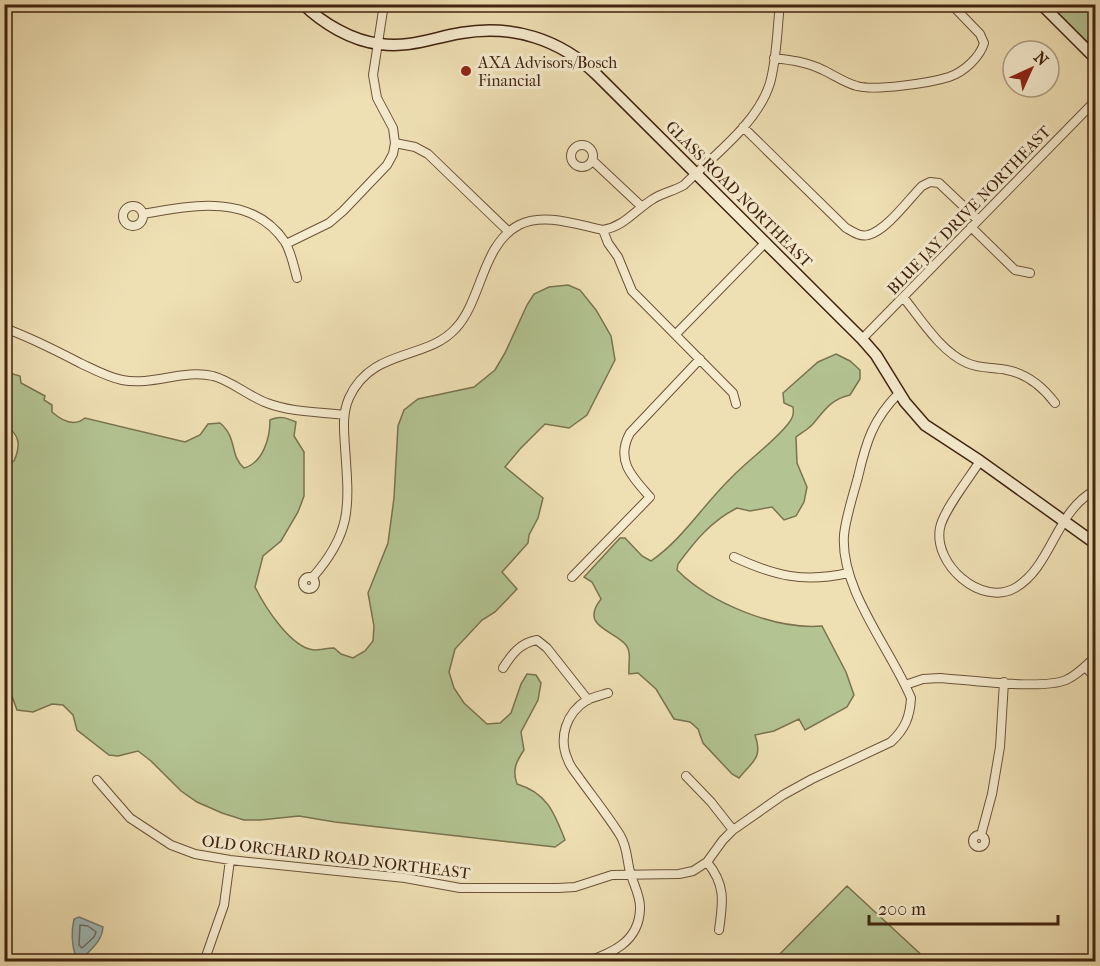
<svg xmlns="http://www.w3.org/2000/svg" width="1100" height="966" font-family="'IM FELL French Canon',serif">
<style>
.green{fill:#b3c392;stroke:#7a7350;stroke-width:1.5}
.water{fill:#9fbab8;stroke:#797e74;stroke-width:1.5}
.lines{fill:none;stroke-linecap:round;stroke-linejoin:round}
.shore{stroke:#706e64;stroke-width:1.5}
.street-casing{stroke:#6c5238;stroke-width:10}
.secondary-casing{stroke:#41230f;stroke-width:13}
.street{stroke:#f5ebce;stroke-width:8}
.secondary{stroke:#f5ebce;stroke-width:10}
.poi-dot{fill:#8f2418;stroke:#f5ebce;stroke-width:2}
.labels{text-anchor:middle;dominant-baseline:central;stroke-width:6;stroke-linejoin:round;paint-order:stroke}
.poi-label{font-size:16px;fill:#41230f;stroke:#f5ebce;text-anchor:start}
.street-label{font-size:16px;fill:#41230f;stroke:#f5ebce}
</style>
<rect width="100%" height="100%" fill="#efe0b4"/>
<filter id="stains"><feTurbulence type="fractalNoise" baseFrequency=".00333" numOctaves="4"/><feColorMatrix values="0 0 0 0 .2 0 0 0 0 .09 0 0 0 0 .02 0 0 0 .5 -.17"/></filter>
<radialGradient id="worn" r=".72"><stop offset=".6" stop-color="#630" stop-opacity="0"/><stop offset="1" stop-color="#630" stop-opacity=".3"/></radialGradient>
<path class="green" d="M 1041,5 L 1095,5 L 1095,59 Z
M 568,285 L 580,290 L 596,310 L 611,336 L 615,360 L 587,415 L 569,428 L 545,424 L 520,449 L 505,467 L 543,498 L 538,518 L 529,535 L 528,543 L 502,572 L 517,589 L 495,612 L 482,620 L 455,649 L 449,672 L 454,688 L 464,703 L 487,724 L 500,723 L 511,713 L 521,684 L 527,674 L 536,675 L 541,683 L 538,700 L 521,732 L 524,750 C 516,762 512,770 517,784 C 547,793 554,812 565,840 L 555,847 L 335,822 L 299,816 L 260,820 L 244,820 L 222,813 L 197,802 L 181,791 L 151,761 L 138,751 L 118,756 L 109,755 L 77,730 L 73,715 L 63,705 L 52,704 L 33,712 L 17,710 L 5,677 L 4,465 L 14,461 C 21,445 20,435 5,425 L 5,373 L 6,372 L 20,376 L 21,383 L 45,396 L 44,400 L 52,405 L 52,412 C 61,420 74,427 85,418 L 185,442 L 200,435 L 208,424 L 220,423 C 238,438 229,455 244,468 C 263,463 270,438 270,420 C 279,415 287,418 296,422 L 294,436 L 304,452 L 304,496 L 298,512 L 281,541 L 263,556 L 255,587 C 265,607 291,648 314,650 C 320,650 328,648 334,648 L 341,654 L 353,658 L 365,651 L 373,641 L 374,626 L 368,593 L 388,543 L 394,498 L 398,426 L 404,410 L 418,399 L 474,387 L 495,370 L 505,353 L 527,305 L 534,294 L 549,287 Z
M 836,354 L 850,361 L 860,370 L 860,379 L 850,395 C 831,399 824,411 812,425 C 807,430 801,433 796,437 L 797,463 L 807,487 L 804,502 L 796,516 L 784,520 L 772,507 L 750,511 L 737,508 C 711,521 695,541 678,564 L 677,570 C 710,603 775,630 822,626 L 846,672 L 854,695 L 847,707 L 805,730 L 799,719 L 774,731 L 755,735 C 763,758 753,761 739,778 L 732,774 L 703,743 L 698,729 L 690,722 L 674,719 L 656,689 L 638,673 L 629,674 C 628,665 632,652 626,645 C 614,630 579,627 601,599 L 592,582 L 584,577 L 620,538 L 625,538 L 642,556 L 651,561 C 683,539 703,505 731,478 C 749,459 772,444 788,424 C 793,418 794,414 793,407 L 784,403 L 783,393 L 818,362 Z
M 847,886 L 928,961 L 773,961 Z"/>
<path class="water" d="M 79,917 L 103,927 C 102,941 92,948 83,958 L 76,958 C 72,946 71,932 74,919 Z"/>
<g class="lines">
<path class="shore" d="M 80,925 L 88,926 L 96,932 L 94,937 L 82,948 L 79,945 Z"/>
<defs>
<path id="street" d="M 874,4 L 879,4
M 774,58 C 791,60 807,62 823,70 C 834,75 845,83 857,86 C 875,91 930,83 949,77 C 964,72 980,57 984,43 L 980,34 L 951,4
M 743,127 L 846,228 C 853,232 860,237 868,235 C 886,231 909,199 922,186 L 930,182 L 939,183 L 978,220
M 395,143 L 415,147 L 428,154 L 509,232
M571 156a11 11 0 1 1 22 0a11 11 0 1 1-22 0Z
M 592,160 L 641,206
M123 216a10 10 0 1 1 20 0a10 10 0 1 1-20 0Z
M 143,214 C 192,205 252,193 285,242 C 291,252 294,267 297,278
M 971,227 L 1015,270 L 1030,273
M 603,230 L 608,243 L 618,257 L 632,291 L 733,393 L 736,404
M 286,244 L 329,223 L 343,211 L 387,165 L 393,154 L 395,143 L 393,128 L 377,98 L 373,75 L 384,4
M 903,297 C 921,319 940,351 967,363 C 980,369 993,367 1007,370 C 1028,374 1043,387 1055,403
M 4,328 C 30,337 55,350 80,363 C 93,369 107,377 122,380 C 153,386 183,369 213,376 C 232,381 248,396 267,403 C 290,412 319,412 344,415
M 676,334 L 766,242
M 862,339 L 1096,100
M 980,461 C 970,477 943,511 940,528 C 933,564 981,607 1015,588 C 1052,567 1056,509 1096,490
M 734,557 C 775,576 804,583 848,573
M303 583a6 6 0 1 1 12 0a6 6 0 1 1-12 0Z
M 572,577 L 650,497 C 632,477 615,460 630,433 L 700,359
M 312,578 C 353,532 349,505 345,447 C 344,430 342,414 349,398 C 372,347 427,361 456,328 C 482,300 482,244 519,225 C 543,212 578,225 603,230 C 625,226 635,210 653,199 C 662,193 674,191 684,185 C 713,156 758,123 770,83 C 777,58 777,30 780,4
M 1085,667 L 1096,678
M 503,668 C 512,654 520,643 537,640 L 547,648 L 588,700
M 905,685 L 923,679 L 940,678 C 968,680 1042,690 1066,680 C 1077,675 1087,665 1096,656
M 686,776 L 711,802 L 733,830
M 97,780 L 130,818 L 171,845 L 195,854 L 230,860 L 405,878 L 460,888 L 558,888 L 575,887 L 612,875 L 679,874 L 693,871 L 707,862 L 723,840 L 733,830 L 783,795 L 812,779 L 891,742 C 905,729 910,717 911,698 C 890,648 840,589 844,535 C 846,516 853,496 858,477 C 866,442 873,419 899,393
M973 841a6 6 0 1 1 12 0a6 6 0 1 1-12 0Z
M 981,835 L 992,794 L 1000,747 L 1004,682
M 707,862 C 726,885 723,902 719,930
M 204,962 L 224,905 L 230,860
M 586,962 C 612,953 639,942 640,909 C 641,899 635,887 632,878 C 626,863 629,850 620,835 C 608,816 593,797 580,779 C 576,773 570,767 568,760 C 558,738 566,713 587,700 C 593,697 602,695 608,693"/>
<path id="secondary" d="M 303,4 C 322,23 352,41 380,44 C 410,48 432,38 461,33 C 512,24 560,39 597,75 L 862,339 L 876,355 L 905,402 L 925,425 L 980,461 L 1096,544
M 1041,4 L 1096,59"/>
</defs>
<use href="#street" class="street-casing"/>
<use href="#secondary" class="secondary-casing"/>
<use href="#street" class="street"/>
<use href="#secondary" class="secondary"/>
</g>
<circle class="poi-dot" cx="466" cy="71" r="6"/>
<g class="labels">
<g class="poi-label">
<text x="478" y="62">AXA Advisors/Bosch<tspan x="478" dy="18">Financial</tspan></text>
</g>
<g class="street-label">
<text transform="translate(739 194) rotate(45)">GLASS ROAD NORTHEAST</text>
<text transform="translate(969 210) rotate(-46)">BLUE JAY DRIVE NORTHEAST</text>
<text transform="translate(336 857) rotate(7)">OLD ORCHARD ROAD NORTHEAST</text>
</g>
</g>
<rect width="1100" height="966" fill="none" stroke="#efe0b4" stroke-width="24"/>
<rect x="6" y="6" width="1088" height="954" fill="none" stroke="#41230f" stroke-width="3"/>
<rect x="12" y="12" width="1076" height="942" fill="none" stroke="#41230f" stroke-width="1.5"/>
<g transform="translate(1031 69) rotate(45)"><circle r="28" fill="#f5ebce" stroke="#ad9b82" stroke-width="1.5"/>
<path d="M0-4.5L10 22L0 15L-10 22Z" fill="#8f2418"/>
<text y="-9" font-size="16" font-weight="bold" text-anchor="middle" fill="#41230f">N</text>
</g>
<path d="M869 915v9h189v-9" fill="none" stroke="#41230f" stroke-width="3"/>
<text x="878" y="915" font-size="18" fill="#41230f" stroke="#f5ebce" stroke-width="4.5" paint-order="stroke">200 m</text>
<rect width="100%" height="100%" filter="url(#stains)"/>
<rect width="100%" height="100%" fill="url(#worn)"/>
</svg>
